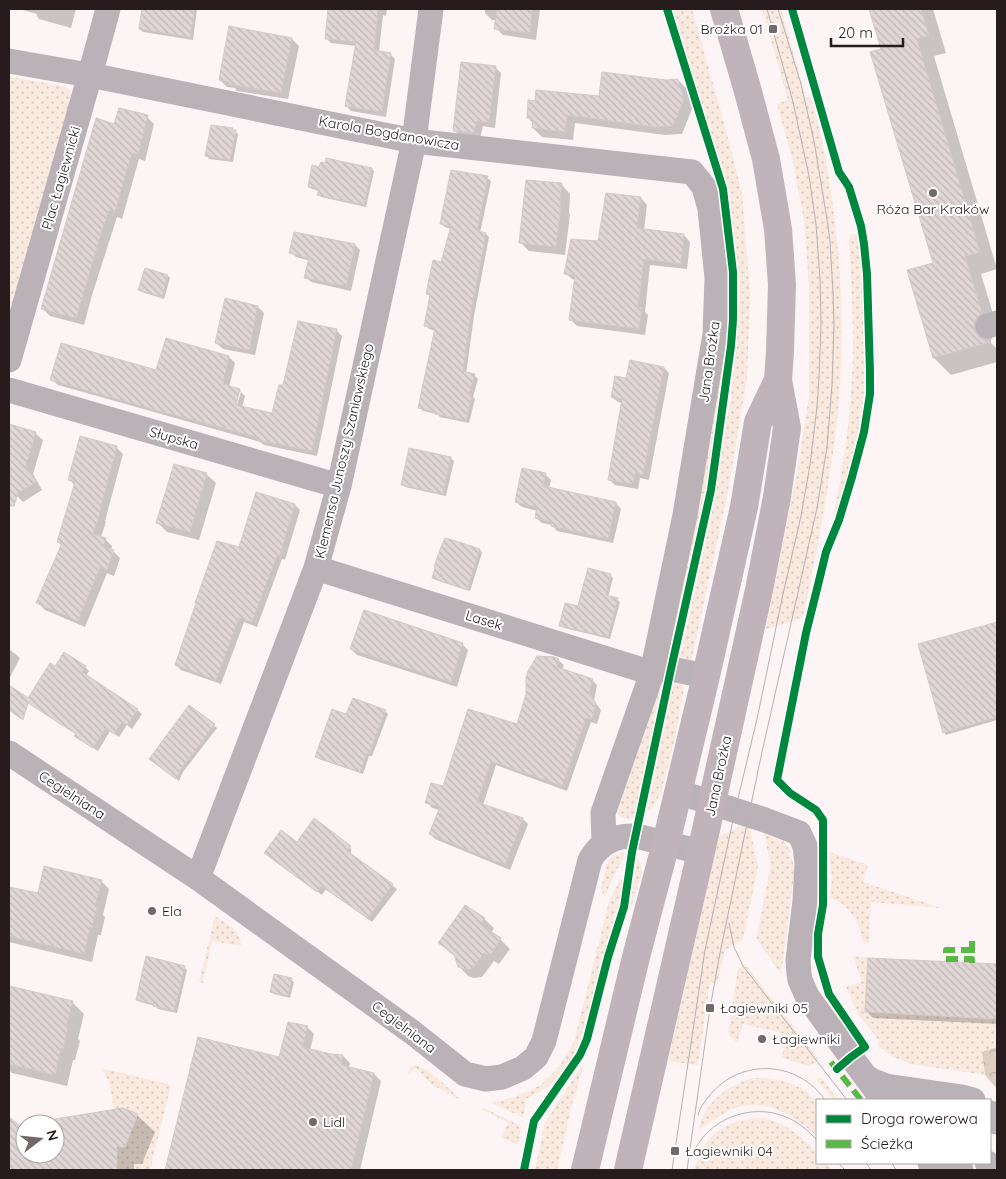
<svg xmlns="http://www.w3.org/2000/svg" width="1006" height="1179" font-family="Quicksand,sans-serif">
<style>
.grass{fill:url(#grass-dots)}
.forest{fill:url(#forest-crowns)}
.shadow{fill:#0003;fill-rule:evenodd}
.building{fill:url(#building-back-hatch);stroke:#d3cac8}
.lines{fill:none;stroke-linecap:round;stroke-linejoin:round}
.minor{stroke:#bbb2b8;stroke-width:25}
.major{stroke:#c0b4ba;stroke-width:28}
.tram{stroke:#b8b0b4;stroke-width:1}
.quiet{stroke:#58b947;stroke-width:6;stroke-dasharray:12 6;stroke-linecap:butt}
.cycleway-casing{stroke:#fff;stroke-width:11}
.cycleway{stroke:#00873e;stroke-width:8}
.poi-dot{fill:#726769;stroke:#fff;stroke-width:2}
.labels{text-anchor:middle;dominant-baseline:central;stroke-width:4;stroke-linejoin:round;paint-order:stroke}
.poi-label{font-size:14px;fill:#271b1d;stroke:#fff;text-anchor:start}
.street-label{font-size:14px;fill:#271b1d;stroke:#fff}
</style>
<defs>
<pattern id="grass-dots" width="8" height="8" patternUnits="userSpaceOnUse" patternTransform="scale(1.25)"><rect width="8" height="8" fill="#f9e9de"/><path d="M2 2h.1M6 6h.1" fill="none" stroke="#d5c7be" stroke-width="1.8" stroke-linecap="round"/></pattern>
<pattern id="forest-crowns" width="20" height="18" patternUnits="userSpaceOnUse" patternTransform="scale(1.25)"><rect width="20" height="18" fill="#decdc1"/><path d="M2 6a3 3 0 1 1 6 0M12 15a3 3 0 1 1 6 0" fill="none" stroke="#beafa5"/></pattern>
<pattern id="building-back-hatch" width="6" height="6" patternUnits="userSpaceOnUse" patternTransform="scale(1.25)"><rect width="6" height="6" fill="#e0d6d5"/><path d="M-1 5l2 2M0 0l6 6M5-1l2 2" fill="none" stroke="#c0b7b6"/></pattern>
</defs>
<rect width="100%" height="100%" fill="#fcf4f5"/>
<path class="grass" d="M 672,9 L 692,9 L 723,119 L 742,193 L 750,295 L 747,378 L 728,492 L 691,662 L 679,663 L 711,518 L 732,389 L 738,320 L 739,285 L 734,239 L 727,188 Z
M 762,9 L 781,9 L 806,98 L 811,97 C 823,138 830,180 835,223 C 843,288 844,354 837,420 C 830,486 816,552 803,618 L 766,629 L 798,468 L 809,396 L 809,284 L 804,220 L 793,162 L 777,104 L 788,100 Z
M 9,76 L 65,87 L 70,91 L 73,98 L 9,325 Z
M 710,170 L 717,191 L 728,302 L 726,346 L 704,497 L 669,653 L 666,641 L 719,354 L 700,175 Z
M 857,233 L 859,241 L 862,275 L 865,364 L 864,394 L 858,432 L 853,452 L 843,491 L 832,528 L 831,528 C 844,467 853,405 853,343 C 853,308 851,274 849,240 L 851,235 Z
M 674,680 L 683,685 L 684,688 L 675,737 L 661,793 L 653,807 L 647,812 Z
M 661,684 L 652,733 L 634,818 C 622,819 619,818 613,807 Z
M 742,826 L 750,828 L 758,866 L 743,939 L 725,950 L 717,983 L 710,982 L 698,1065 L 668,1061 L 719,836 Z
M 764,834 C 770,836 779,841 784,841 L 791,852 L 789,853 L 795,868 L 781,974 L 757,939 L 757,935 L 771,865 Z
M 829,852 L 868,865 L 863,882 L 941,908 L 871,902 L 869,943 L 863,942 C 860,924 849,903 830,898 L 832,877 Z
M 625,853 L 604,897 L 601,888 L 608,861 C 613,855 618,853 625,853 Z
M 637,858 L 641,864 L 642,872 L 630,911 Z
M 620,879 L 623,879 L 618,904 L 579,1043 C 571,1060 562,1075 547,1087 C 540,1092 533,1095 526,1099 L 524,1115 L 522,1117 L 493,1104 L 494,1101 L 499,1101 L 515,1097 L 531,1090 L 542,1084 L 559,1067 L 574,1042 L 609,902 Z
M 215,916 C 227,924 241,930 241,946 L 212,941 L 203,983 L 199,982 Z
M 853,956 L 868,958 L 866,1012 L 997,1019 L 997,1047 L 982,1052 L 985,1075 L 911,1064 L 893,1057 L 877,1045 L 880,1042 L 859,1015 L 846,987 L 862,982 Z
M 745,964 L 819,1060 L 809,1066 L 782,1058 L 786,1034 L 743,1024 L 737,1043 L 728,1033 L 738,969 Z
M 415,1065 C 428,1067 450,1090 461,1100 L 431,1084 L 416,1068 L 408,1074 C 409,1069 410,1066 415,1065 Z
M 581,1067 L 583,1068 L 572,1105 L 557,1170 L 535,1170 L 545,1123 Z
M 101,1068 L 171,1085 L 150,1170 L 117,1170 L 117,1147 L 125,1147 L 138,1114 L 114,1110 L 109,1081 Z
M 821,1077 L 838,1100 L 833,1100 L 827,1091 L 816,1080 Z
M 754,1078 C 778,1078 803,1082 817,1104 L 817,1136 C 792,1115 766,1096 732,1109 C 721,1114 709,1123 699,1130 C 703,1103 729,1084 754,1078 Z
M 484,1108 L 519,1125 L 521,1127 L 518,1144 L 501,1138 L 508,1123 L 483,1110 Z
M 763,1118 C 789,1125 799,1134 817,1153 L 817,1163 L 826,1163 L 833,1170 L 694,1170 C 705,1133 725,1120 763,1118 Z"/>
<path class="forest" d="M 997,1047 L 997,1089 L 985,1075 L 982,1052 Z"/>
<path class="shadow" d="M 19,9 L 76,9 L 71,28 L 39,19 L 37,16 L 37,14 Z
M 143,9 L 197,9 L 193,40 L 143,32 L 140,29 Z
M 329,9 L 387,9 L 386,16 L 383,15 L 379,52 L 390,54 L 395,59 L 386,117 L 351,111 L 346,106 L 356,46 L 331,43 L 326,38 Z
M 485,9 L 540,9 L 536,40 L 503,35 L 496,28 L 497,20 L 492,20 L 485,13 Z
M 870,9 L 933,9 L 946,53 L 934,56 L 997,269 L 981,274 L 997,327 L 991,340 L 991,343 L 997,349 L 997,362 L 951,375 L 934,358 L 934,264 L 882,49 Z
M 292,39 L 299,46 L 288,99 L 237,91 L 235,88 L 227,87 L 220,80 Z
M 495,67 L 501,73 L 495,128 L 483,126 L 480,138 L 460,136 L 454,130 Z
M 678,80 L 687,89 L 692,109 L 682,134 L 665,135 L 575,123 L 573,140 L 542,137 L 533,128 L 533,123 L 528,118 L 536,102 L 600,98 L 666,82 Z
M 147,117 L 154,124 L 145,161 L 139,159 L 122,219 L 117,217 L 92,295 L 84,325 L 50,316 L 43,309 L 115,125 Z
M 232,129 L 238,134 L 233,162 L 209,159 L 207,156 Z
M 372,169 L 374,171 L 366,207 L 321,197 L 319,194 L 319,191 L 312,189 L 309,186 Z
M 487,178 L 491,181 L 480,233 L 486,234 L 489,237 L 474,316 L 466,374 L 474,375 L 478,379 L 473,397 L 475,399 L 469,423 L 440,417 L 437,414 L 423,411 L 419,407 L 436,331 L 429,329 L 425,325 L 431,298 L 428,294 L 442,263 L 451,229 L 445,227 L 441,224 Z
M 561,184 L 570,194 L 569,213 L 570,214 L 565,255 L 529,251 L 520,242 Z
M 641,198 L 647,205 L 644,230 L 684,235 L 690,242 L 687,269 L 650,265 L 645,312 L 648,315 L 645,335 L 577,326 L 570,319 L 576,280 L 572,279 L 565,273 L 599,243 Z
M 295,233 L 355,245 L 360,250 L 351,291 L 311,282 L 306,277 L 310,261 L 296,257 L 291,252 Z
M 168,276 L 170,278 L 164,299 L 142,292 L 140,290 Z
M 258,307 L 264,313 L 255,355 L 223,349 L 216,343 Z
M 336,330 L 342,336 L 317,456 L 264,445 L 260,442 L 58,385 L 52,380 L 157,371 L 166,339 L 229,357 L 235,363 L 229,387 L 239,390 L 245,396 L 242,408 L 273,414 L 280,385 L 285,386 ZM 238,392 L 241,392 L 235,412 L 233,411 Z
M 664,368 L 669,373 L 649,480 L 640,478 L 638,489 L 615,485 L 609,479 L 623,403 L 618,402 L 612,397 L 627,380 Z
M 9,425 L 35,433 L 43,440 L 33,474 L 42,490 L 23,502 L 15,494 L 14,490 L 9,488 Z
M 116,447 L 123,454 L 105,521 L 106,522 L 101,537 L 105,539 L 112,546 L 111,551 L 113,551 L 120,558 L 114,576 L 107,573 L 85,627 L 45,610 L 38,603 L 62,546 L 58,542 L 75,486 L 70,480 Z
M 410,450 L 451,458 L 454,461 L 446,496 L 405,487 L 403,484 Z
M 206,474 L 216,483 L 199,540 L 167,532 L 158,523 Z
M 545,474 L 551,480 L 549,489 L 616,503 L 621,509 L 613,543 L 557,531 L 552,525 L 542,523 L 536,518 L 538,511 L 522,507 L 516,502 Z
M 295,505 L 300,510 L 285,560 L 282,559 L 257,627 L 244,622 L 221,684 L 181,670 L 176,665 Z
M 480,550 L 482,553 L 470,591 L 436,580 L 434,578 Z
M 610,575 L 613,578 L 608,597 L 617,600 L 620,602 L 610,639 L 564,628 L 561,625 Z
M 997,624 L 997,720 L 946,735 L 944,732 L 919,645 Z
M 462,644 L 468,650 L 457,687 L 357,655 L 351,649 Z
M 9,649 L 20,658 L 9,679 Z
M 558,660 L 564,665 L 562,670 L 592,680 L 597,685 L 594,701 L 601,710 L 597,724 L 591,722 L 567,791 L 496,765 L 483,805 L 523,819 L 528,824 L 510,870 L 435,839 L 430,834 L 440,810 L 432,808 L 427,802 L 518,726 Z
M 85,667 L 89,671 L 86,676 L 137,710 L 142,714 L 132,729 L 127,725 L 119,737 L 110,731 L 98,751 L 80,740 L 76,736 L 77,734 L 55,668 Z
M 385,711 L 388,714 L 372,756 L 369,756 L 363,774 L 319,759 L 316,756 L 347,715 Z
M 214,725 L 217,728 L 183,772 L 179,781 L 153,762 Z
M 297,844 L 347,844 L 351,849 L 351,855 L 397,889 L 372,922 L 326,889 L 322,895 L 270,857 Z
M 101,881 L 109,889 L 103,915 L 105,917 L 101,935 L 98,935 L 92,962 L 9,942 L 9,888 L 39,895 Z
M 484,919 L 494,928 L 491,933 L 500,939 L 510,949 L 499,964 L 494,961 L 482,977 L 474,978 L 468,976 L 459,966 L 456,957 L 449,952 L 440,943 Z
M 869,959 L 997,966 L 997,1024 L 873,1018 L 867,1012 Z
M 184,967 L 187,970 L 177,1013 L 158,1009 L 155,1006 L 140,1002 L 137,999 Z
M 291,980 L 294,982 L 290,998 L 274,994 L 271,991 Z
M 17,989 L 72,1002 L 84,1014 L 78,1039 L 80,1041 L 75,1060 L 73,1060 L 67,1086 L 12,1073 L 9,1070 L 9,1022 Z
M 307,1027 L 314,1034 L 310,1050 L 330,1055 L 343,1056 L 350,1063 L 349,1068 L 374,1074 L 381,1081 L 360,1170 L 166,1170 L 198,1038 L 280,1058 Z
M 137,1115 L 155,1132 L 142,1164 L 134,1164 L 134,1170 L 9,1170 L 9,1119 L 25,1131 L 25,1154 L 55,1154 L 55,1133 Z"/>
<path class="building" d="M 142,9 L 195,9 L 190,37 L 139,29 Z
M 328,9 L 378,9 L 374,50 L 391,53 L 382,112 L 345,106 L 356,42 L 325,39 Z
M 497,9 L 532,9 L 530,33 L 494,29 Z
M 869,9 L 921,9 L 929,35 L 917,39 L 980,252 L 965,256 L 982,313 L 977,317 L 974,323 L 974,330 L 979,337 L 985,340 L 990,340 L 990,342 L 933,358 L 907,270 L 933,263 L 870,52 L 881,49 Z
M 229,26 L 292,38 L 281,93 L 229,84 L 229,82 L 219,80 Z
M 461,62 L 496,66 L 489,123 L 477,121 L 474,133 L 453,131 Z
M 602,72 L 666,80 L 678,79 L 684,99 L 673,126 L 655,127 L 567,115 L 565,132 L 532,128 L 533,119 L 527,118 L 528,100 L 535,101 L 536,90 L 599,96 Z
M 119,108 L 148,115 L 138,154 L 132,153 L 115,212 L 109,210 L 104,224 L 76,318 L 41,309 L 96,118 L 114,124 Z
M 211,125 L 233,128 L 232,130 L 236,130 L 230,160 L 205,156 Z
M 326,158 L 372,168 L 364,205 L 317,195 L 319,189 L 308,187 L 312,165 L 319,167 L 321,162 L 325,163 Z
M 451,170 L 488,176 L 477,231 L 486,233 L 471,312 L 463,371 L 475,374 L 469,394 L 472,395 L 466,420 L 435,414 L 435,412 L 418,408 L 435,328 L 424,326 L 430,295 L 426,294 L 433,260 L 441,262 L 451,226 L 440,224 Z
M 526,180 L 562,183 L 560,204 L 561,204 L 556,247 L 519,243 Z
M 606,193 L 641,197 L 637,228 L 684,234 L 681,264 L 644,259 L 638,307 L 642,308 L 639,329 L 569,320 L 575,275 L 564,274 L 571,239 L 598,241 Z
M 294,232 L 355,244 L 346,286 L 304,278 L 309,258 L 289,253 Z
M 145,268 L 168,275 L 162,297 L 138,290 Z
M 225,298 L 258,306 L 249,350 L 215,343 Z
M 298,321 L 337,329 L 312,451 L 257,440 L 257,437 L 159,411 L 50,380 L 61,343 L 156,370 L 166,338 L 229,356 L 223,384 L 240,389 L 236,405 L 272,413 L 279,385 L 283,385 Z
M 630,360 L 664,367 L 643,475 L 635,473 L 633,484 L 608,480 L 622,399 L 611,397 L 615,376 L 626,378 Z
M 9,424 L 36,432 L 26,466 L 36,482 L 18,493 L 14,506 L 9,506 Z
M 80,436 L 117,446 L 99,514 L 100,514 L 93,534 L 106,538 L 103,547 L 114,550 L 107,570 L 100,567 L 78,621 L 36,603 L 62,543 L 57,542 L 75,482 L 68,480 Z
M 409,448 L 451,457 L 443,494 L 401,485 Z
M 174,464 L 207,473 L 190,532 L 156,523 Z
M 522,468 L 546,473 L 543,486 L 616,502 L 608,539 L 551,526 L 552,522 L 535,518 L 537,507 L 515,502 Z
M 256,492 L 295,504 L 280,555 L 277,555 L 252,622 L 239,618 L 216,680 L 175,665 L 196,603 L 195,603 L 217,541 L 239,547 Z
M 445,538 L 456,541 L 480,549 L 467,590 L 432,578 L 435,568 L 434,567 L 441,547 Z
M 588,568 L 611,574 L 606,595 L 618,598 L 608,637 L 559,626 L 565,603 L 578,606 Z
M 364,610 L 463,643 L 451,682 L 350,649 Z
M 997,622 L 997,717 L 943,733 L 918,644 Z
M 64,652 L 86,666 L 82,672 L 138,709 L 127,725 L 122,722 L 114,734 L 106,728 L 93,748 L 74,736 L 76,734 L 28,703 L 23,720 L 9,710 L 9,685 L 28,698 L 50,663 L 55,666 Z
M 537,656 L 554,657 L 559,659 L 557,667 L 593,679 L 589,694 L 596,703 L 592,719 L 586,718 L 562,786 L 491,761 L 477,802 L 523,818 L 505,865 L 429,834 L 440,807 L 425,803 L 431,783 L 443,786 L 468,709 L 517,724 L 526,694 L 526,678 L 528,671 Z
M 353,698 L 386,710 L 369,754 L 367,753 L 360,772 L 315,757 L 332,709 L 346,714 Z
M 189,705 L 215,724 L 181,769 L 176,779 L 149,759 Z
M 314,818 L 351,846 L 347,851 L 393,884 L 368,918 L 321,886 L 317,892 L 264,853 L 281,830 L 297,842 Z
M 44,866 L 102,880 L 95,906 L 97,907 L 92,928 L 90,927 L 84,954 L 9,936 L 9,887 L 38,893 Z
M 465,905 L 485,918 L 481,925 L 501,938 L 490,956 L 484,953 L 473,968 L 468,970 L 458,967 L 454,954 L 438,943 Z
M 146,956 L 185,966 L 174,1011 L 153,1006 L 154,1004 L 136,1000 Z
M 868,958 L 997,964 L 997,1019 L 865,1012 Z
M 274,974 L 292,978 L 288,996 L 270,992 Z
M 9,986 L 73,1001 L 66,1027 L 68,1028 L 63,1049 L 61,1048 L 55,1075 L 9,1064 Z
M 288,1022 L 308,1026 L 302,1047 L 331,1054 L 343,1055 L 341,1065 L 374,1073 L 351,1170 L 165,1170 L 198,1037 L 279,1057 Z
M 123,1108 L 138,1114 L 125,1147 L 117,1147 L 117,1170 L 9,1170 L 9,1117 L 25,1129 L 25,1154 L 55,1154 L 55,1119 Z"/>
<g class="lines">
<path class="minor" d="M 9,61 L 100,77 L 414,141 L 692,172 L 704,187 L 710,209 L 717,278 L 715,334 L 685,515 L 652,673 L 603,813 L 604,843
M 988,326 L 997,323
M 9,360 L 90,75 L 108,9
M 9,390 L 339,486
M 316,568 L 652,673 L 671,669 L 706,676
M 9,753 L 198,878 L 412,1032 L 465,1074 L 486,1079 L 502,1077 L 523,1068 L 536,1057 L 544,1041 L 590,860 C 600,842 616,835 636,836 L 701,852
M 678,792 L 762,819 L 799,833 L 805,846 L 807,863 L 805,901 L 798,960 L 799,974 L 800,980 L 807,996 L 851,1057 L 883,1100
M 198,878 L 316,568 L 339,486 L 414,141 L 431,9
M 865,1076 L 873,1081 L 886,1086 L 962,1097 L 973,1100
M 990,1113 L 997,1122
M 930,1163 L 935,1170
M 955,1163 L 961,1170
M 987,1163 L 993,1170"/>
<path class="major" d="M 585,1170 L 636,957 L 666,843 L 706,676 L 744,507 L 758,422 L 778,380
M 628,1170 L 701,852 L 759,590 L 777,497 L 787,428 L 778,380 L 780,351 L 782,285 L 778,229 L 766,159 L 747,88 L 724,9"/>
<path class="tram" d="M 729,923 L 734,947 L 743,966 L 847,1100
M 698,1115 C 700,1107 705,1101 710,1095 C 740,1058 798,1060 825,1100
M 692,1156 C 706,1119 751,1102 786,1117 C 799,1122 808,1131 817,1140
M 838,1163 L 845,1170
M 866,1163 L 871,1170
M 892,1163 L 896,1170
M 672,1170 L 705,950 L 735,811 L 757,719 L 783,594 L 801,516 L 810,465 L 817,407 L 819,378 L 821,324 L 820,279 L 816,224 L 809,176 L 793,102 L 767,9
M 687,1170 L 710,1008 L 720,953 L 762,752 L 817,508 L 827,447 L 832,385 L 834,325 L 833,293 L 830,241 L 826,213 L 814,141 L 801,84 L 778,9"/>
<path class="quiet" d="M 972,953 L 972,938
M 972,963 L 972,959 L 946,959 L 946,950 L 972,950
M 831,1062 L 861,1100"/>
<defs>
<path id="cycleway" d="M 792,9 L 839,172 L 849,187 L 861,226 L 864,244 L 867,274 L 870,372 L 870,394 L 864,432 L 852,477 L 839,520 L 826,552 L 817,589 L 806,633 L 777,780 L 790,793 L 816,810 L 823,820 L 823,905 L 818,934 L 818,957 L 829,994 L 865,1047 L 851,1057 L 837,1069
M 524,1170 L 534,1121 L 580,1055 L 587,1039 L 608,957 L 624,907 L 632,852 L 671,669 L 711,490 L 731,346 L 733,320 L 733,272 L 723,189 L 667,9"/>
</defs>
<use href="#cycleway" class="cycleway-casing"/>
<use href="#cycleway" class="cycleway"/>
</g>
<g class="poi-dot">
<rect x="768" y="24" width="10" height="10" rx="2.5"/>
<circle cx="933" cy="193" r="5"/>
<circle cx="152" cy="911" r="5"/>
<rect x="705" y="1003" width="10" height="10" rx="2.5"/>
<circle cx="762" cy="1039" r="5"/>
<circle cx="313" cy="1122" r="5"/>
<rect x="670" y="1146" width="10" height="10" rx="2.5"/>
</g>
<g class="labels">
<g class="poi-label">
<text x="763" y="29" text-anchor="end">Brożka 01</text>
<text x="933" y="209" text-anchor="middle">Róża Bar Kraków</text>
<text x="162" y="911">Ela</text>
<text x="720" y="1008">Łagiewniki 05</text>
<text x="772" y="1039">Łagiewniki</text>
<text x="323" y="1122">Lidl</text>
<text x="685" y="1151">Łagiewniki 04</text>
</g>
<g class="street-label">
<text transform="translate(389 133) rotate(10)">Karola Bogdanowicza</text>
<text transform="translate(61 178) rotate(-74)">Plac Łagiewnicki</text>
<text transform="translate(709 362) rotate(-82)">Jana Brożka</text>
<text transform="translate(174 438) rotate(16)">Słupska</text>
<text transform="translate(344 451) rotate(-77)">Klemensa Junoszy Szaniawskiego</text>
<text transform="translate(484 620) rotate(17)">Lasek</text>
<text transform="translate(718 776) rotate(-78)">Jana Brożka</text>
<text transform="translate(72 795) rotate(33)">Cegielniana</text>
<text transform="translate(404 1027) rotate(37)">Cegielniana</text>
</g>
</g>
<rect width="1006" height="1179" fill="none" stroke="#271b1d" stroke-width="20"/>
<rect x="816" y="1099" width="175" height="65" fill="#ffffff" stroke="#a9a4a5"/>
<rect x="826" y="1115" width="25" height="8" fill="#00873e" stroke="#a9a4a5"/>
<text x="861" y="1124" font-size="15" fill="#271b1d">Droga rowerowa</text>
<rect x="826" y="1140" width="25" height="8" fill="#58b947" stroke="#a9a4a5"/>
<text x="861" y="1149" font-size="15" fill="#271b1d">Ścieżka</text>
<g transform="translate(40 1139) rotate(74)"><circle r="24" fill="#ffffff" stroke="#a9a4a5"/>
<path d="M0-4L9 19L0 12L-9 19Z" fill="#726769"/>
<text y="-8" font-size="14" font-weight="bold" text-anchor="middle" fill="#271b1d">N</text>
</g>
<path d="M831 38v8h72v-8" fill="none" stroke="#271b1d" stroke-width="2.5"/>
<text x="838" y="38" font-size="15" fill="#271b1d" stroke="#ffffff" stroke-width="4" paint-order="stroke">20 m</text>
</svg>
